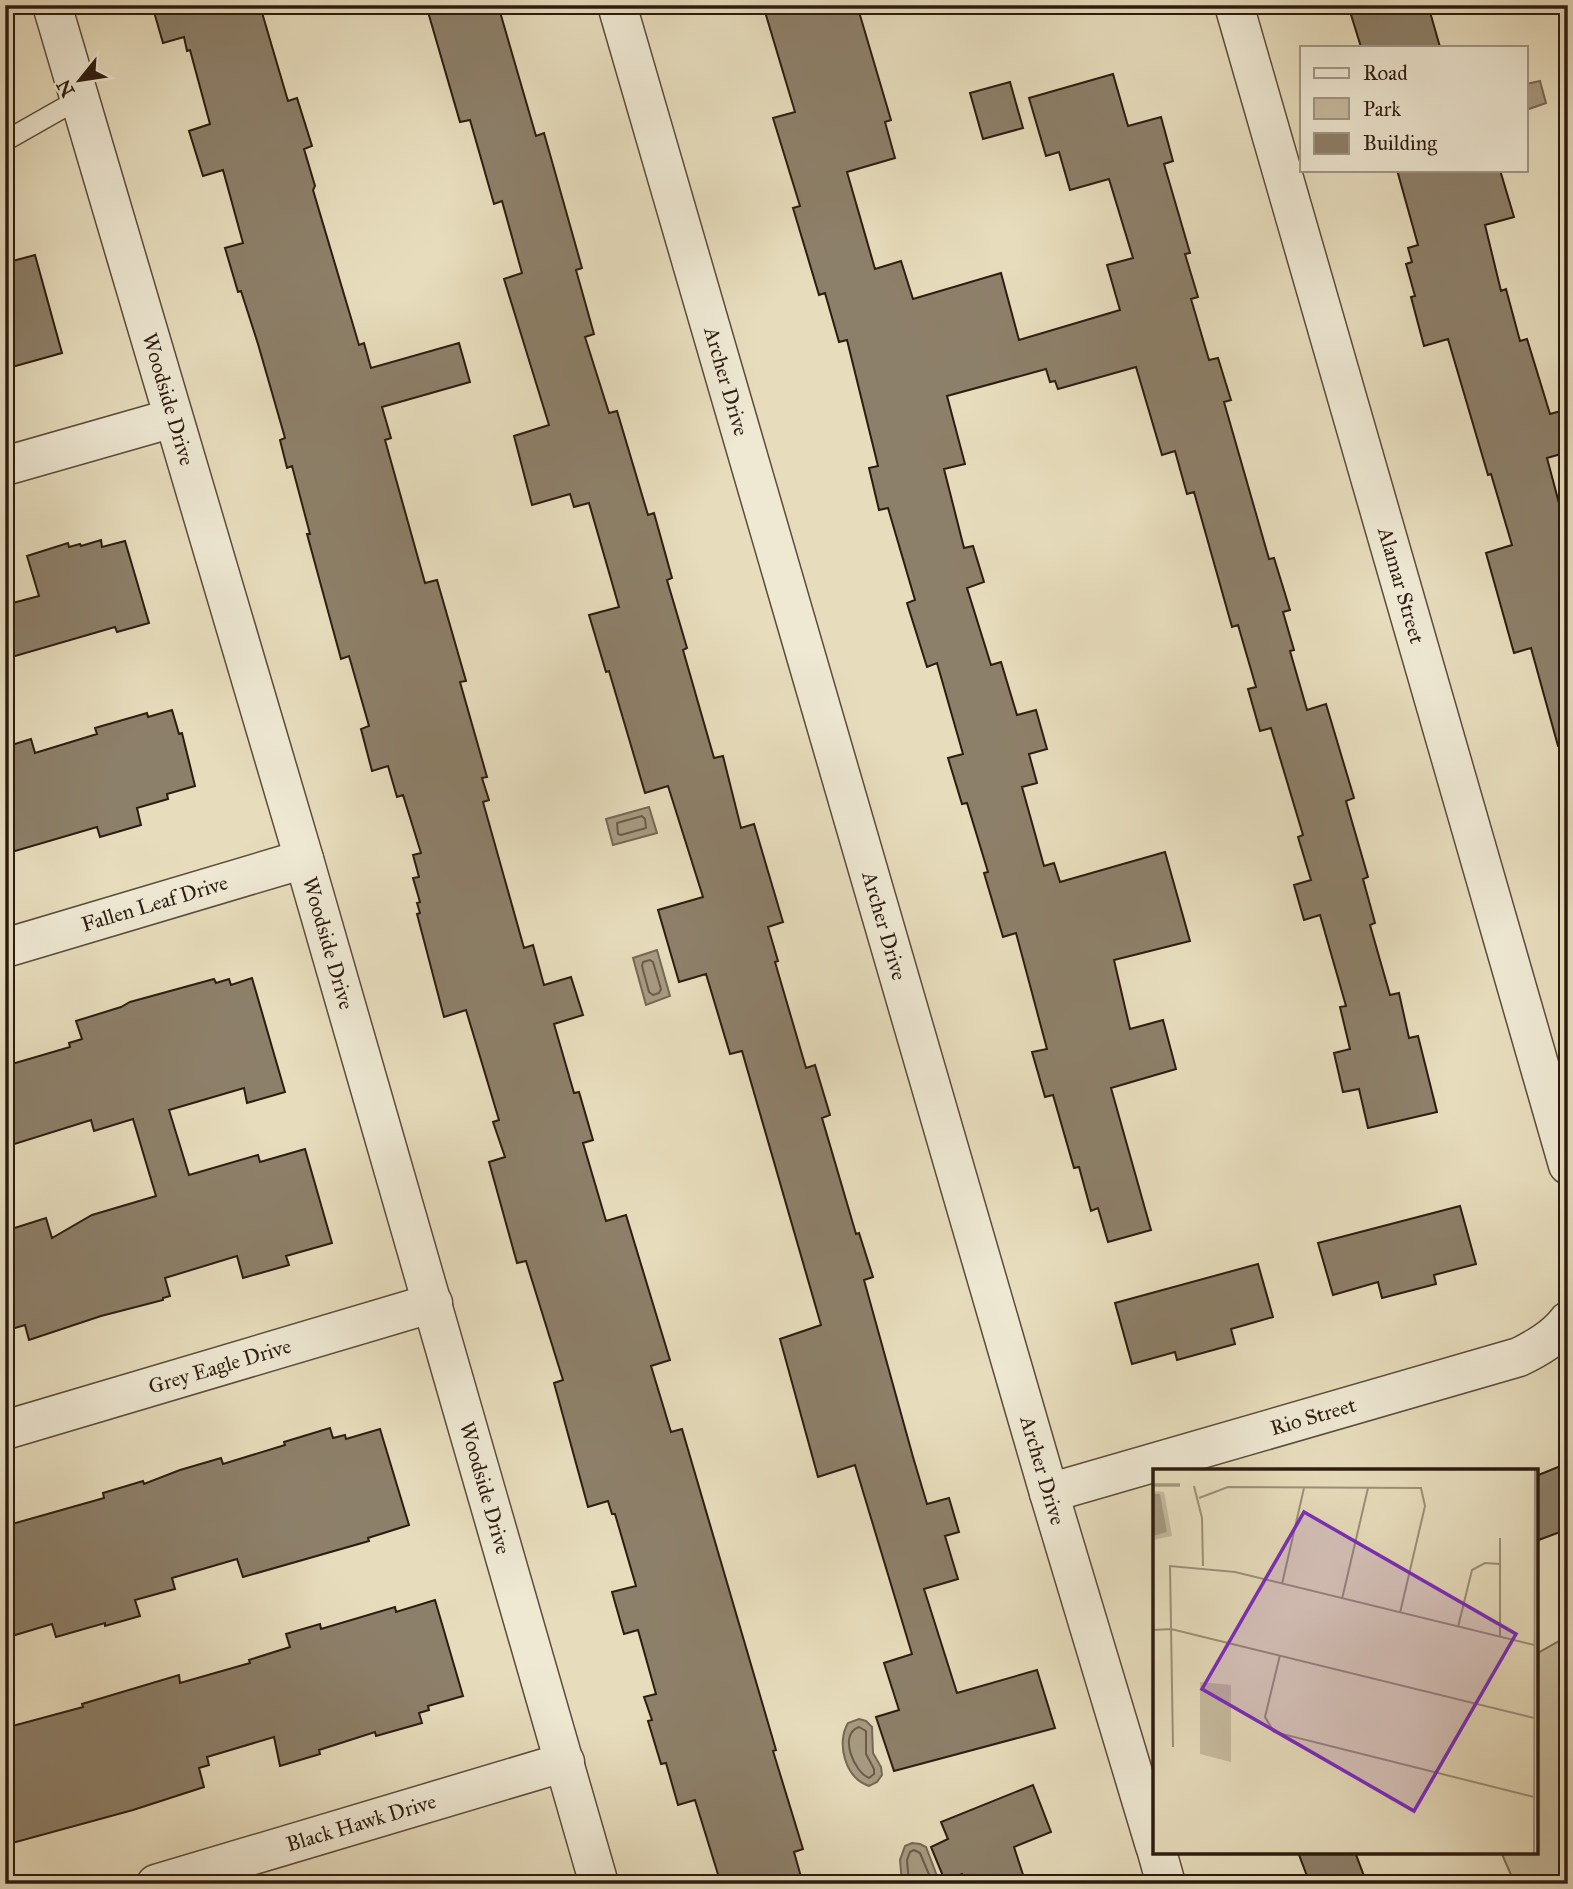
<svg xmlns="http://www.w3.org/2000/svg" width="1573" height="1889" font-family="'IM FELL Great Primer',serif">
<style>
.green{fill:#c7bca0;stroke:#7a6c58;stroke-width:2}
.water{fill:#a79b82;stroke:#766854;stroke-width:2}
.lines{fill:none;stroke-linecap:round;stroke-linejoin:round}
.shore{stroke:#6a5c49;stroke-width:2}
.building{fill:#8d806a;stroke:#2c1c10;stroke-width:2}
.lane-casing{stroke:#5b4c3b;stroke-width:22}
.street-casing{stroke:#5b4c3b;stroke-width:41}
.lane{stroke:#efe9d4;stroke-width:19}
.street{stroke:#efe9d4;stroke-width:38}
.labels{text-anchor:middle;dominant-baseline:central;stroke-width:7;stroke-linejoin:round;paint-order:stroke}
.street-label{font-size:21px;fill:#2c1c10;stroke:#efe9d4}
.inset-river{fill:none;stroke:#a79b82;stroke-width:3.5}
.inset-road{fill:none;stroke:#9c9078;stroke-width:2}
.view{fill:#7b2cbf;fill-opacity:0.15;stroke:#7b2cbf;stroke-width:3.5}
.inset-edge{fill:none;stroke:#2c1c10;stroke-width:3.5}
</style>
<rect width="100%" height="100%" fill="#e7ddbd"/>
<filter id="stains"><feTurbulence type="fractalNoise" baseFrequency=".00286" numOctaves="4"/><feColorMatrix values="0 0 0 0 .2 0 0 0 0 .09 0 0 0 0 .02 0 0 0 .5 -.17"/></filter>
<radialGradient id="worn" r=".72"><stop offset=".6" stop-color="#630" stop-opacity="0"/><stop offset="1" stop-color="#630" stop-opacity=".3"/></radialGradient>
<path class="green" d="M 1568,1636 L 1568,1884 L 1515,1884 L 1501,1852 L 1536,1852 L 1536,1654 Z"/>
<path class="water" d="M 1540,81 L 1546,103 L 1526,110 L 1526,84 Z
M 649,807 L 657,833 L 613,845 L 606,819 Z
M 657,950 L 670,996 L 646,1005 L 633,958 Z
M 859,1719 L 866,1721 L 872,1727 L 873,1753 L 881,1767 L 882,1775 L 877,1782 L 869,1786 C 845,1778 836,1743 848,1723 Z
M 912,1843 L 920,1844 L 926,1847 L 940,1884 L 902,1884 L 900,1860 L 905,1846 Z"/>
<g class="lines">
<path class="shore" d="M 642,816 L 645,819 L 646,828 L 621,835 L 618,834 L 617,823 Z
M 650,960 L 653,962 L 661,989 L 659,993 L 653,995 L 649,992 L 642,966 L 643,962 Z
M 859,1727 L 866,1731 L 866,1754 L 874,1769 L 874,1774 L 869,1778 C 854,1772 838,1734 859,1727 Z
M 909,1884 L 907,1860 L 910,1852 L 914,1850 L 920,1853 L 933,1884"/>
</g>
<path class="building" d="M 152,5 L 264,5 L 263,16 L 288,101 L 297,98 L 312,146 L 304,149 L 315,186 L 313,190 L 359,345 L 364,343 L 371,368 L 459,343 L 470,382 L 382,407 L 391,438 L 385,440 L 425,583 L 437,580 L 466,681 L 460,682 L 487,777 L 482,778 L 489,800 L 483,802 L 524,948 L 533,945 L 544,985 L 571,977 L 583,1015 L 554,1024 L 574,1093 L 579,1092 L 593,1140 L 583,1143 L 606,1221 L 626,1215 L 670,1360 L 651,1366 L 671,1432 L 682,1429 L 776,1750 L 773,1751 L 803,1849 L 794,1852 L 803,1884 L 721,1884 L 695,1800 L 678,1805 L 666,1763 L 661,1764 L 648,1721 L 652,1720 L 644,1697 L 656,1694 L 638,1630 L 624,1634 L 612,1592 L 636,1586 L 615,1514 L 612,1514 L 608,1501 L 588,1507 L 554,1383 L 563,1380 L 526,1261 L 517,1263 L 489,1162 L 505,1157 L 493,1122 L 499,1120 L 466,1010 L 444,1017 L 417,914 L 420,913 L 417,903 L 420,902 L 413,878 L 419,877 L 413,855 L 421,853 L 403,795 L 397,797 L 388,766 L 372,771 L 361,729 L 369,726 L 349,656 L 341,659 L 307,534 L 310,534 L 292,466 L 287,468 L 280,440 L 285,438 L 258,344 L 241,291 L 238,292 L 225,248 L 243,243 L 223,170 L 203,176 L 189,131 L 210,124 L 190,50 L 187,51 L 184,37 L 163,43 Z
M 426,5 L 498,5 L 536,136 L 544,133 L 582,268 L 576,270 L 594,334 L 585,337 L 609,413 L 617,411 L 648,515 L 654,513 L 672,578 L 667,580 L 687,648 L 683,650 L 714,758 L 723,756 L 741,828 L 754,824 L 783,922 L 768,927 L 778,961 L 775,962 L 806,1068 L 815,1065 L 830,1115 L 822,1118 L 856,1234 L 859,1233 L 873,1277 L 864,1280 L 913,1457 L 927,1504 L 949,1498 L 959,1532 L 945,1536 L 958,1579 L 924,1589 L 957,1693 L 1037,1670 L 1055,1728 L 894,1771 L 876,1717 L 899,1710 L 884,1663 L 912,1654 L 855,1465 L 818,1477 L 780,1339 L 821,1325 L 742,1051 L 730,1054 L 706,974 L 679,982 L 658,910 L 703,897 L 668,786 L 645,793 L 609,671 L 606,672 L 589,615 L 619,607 L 589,503 L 574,507 L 570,494 L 532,505 L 514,436 L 549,425 L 504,279 L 522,273 L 502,201 L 494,204 L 470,120 L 460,122 Z
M 763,5 L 857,5 L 891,120 L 885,122 L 895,158 L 847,172 L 875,269 L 901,261 L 913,299 L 1001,273 L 1019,340 L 1120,310 L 1107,265 L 1133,258 L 1109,179 L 1070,190 L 1059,152 L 1046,156 L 1029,98 L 1113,74 L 1128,126 L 1161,117 L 1173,161 L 1164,164 L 1190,253 L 1185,254 L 1198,297 L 1191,299 L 1209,360 L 1218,358 L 1231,400 L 1224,402 L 1269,559 L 1274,558 L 1290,610 L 1283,612 L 1294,650 L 1290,651 L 1307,710 L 1326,704 L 1354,798 L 1346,801 L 1368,877 L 1363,879 L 1375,923 L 1370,925 L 1390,995 L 1399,993 L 1409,1038 L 1418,1036 L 1437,1112 L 1368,1128 L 1359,1089 L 1343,1092 L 1334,1053 L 1350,1049 L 1340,1007 L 1346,1006 L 1320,915 L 1304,920 L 1294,885 L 1311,880 L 1298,837 L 1303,835 L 1271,728 L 1260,731 L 1248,689 L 1256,687 L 1238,625 L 1232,627 L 1194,492 L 1187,494 L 1175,451 L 1162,455 L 1136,367 L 1058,389 L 1055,381 L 1050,382 L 1046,369 L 947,396 L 965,464 L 944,469 L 964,548 L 973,546 L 984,582 L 967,588 L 991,665 L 1001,662 L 1017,715 L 1036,710 L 1047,749 L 1029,754 L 1037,783 L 1022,787 L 1044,866 L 1054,863 L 1060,882 L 1165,852 L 1190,941 L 1114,960 L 1130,1029 L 1163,1020 L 1176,1069 L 1111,1088 L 1151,1230 L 1108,1242 L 1098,1208 L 1091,1211 L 1079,1167 L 1074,1168 L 1053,1095 L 1045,1097 L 1032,1052 L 1047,1049 L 1016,933 L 1003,937 L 984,873 L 988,872 L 967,803 L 962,804 L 948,758 L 963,754 L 937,663 L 927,667 L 907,603 L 915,600 L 888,508 L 879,510 L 869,468 L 878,466 L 847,340 L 839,342 L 825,293 L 819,295 L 793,208 L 800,206 L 773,118 L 795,112 Z
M 1348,5 L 1428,5 L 1440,47 L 1361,47 Z
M 1010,82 L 1023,128 L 983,139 L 970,93 Z
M 1397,170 L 1500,170 L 1514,217 L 1485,225 L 1501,291 L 1506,289 L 1520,341 L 1527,339 L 1550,414 L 1568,409 L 1568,452 L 1547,458 L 1568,537 L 1568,745 L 1558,746 L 1531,648 L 1514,653 L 1486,553 L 1512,545 L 1491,474 L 1488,475 L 1448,339 L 1424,346 L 1411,297 L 1415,296 L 1406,264 L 1412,262 L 1408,248 L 1418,245 Z
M 35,255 L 62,353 L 5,369 L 5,263 Z
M 101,540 L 102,547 L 125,541 L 149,623 L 117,632 L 115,627 L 5,659 L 5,605 L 39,596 L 27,556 L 68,543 L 69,547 L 80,544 L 81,546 Z
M 172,710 L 179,734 L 182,733 L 195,786 L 167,794 L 168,799 L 137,808 L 141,825 L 100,837 L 97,827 L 5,854 L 5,747 L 31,739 L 35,753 L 97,734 L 95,728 L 147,713 L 148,717 Z
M 252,978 L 285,1092 L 247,1103 L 244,1088 L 169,1110 L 189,1175 L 258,1155 L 260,1162 L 305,1149 L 332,1243 L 286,1256 L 289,1265 L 243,1278 L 237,1256 L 165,1278 L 170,1296 L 163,1298 L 163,1300 L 101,1316 L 29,1340 L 25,1325 L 5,1331 L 5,1231 L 46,1218 L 52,1238 L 92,1215 L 156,1196 L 133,1119 L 94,1131 L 91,1120 L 5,1147 L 5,1066 L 70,1047 L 69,1043 L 82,1039 L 76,1021 L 121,1007 L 130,1002 L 214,979 L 216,983 L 229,979 L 231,985 Z
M 1460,1206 L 1476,1264 L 1434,1275 L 1436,1284 L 1382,1298 L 1378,1282 L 1333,1295 L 1318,1243 Z
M 1258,1264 L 1273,1317 L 1231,1329 L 1235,1344 L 1177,1360 L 1175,1352 L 1132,1364 L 1115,1303 Z
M 330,1428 L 333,1438 L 345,1435 L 346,1439 L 380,1429 L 409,1525 L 368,1538 L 369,1541 L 243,1577 L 237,1559 L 172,1578 L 175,1589 L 135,1600 L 140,1616 L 105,1626 L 105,1623 L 56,1637 L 52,1624 L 12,1636 L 5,1612 L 5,1526 L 104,1498 L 103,1493 L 143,1481 L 144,1484 L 180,1470 L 221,1458 L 223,1464 L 285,1445 L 284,1442 Z
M 1568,1463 L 1568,1529 L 1536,1541 L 1536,1476 Z
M 435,1600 L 463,1696 L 428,1706 L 429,1710 L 419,1713 L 422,1723 L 376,1736 L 375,1732 L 319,1750 L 320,1754 L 280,1766 L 274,1737 L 207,1757 L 209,1765 L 199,1768 L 204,1787 L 133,1810 L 5,1845 L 5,1728 L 83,1707 L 82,1704 L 179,1675 L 180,1683 L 250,1663 L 249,1660 L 290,1647 L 286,1634 L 320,1624 L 321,1629 L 395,1607 L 396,1612 Z
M 1033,1785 L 1051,1832 L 1014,1847 L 1026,1884 L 966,1884 L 962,1874 L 945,1881 L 931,1847 L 948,1839 L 941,1822 Z
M 1298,1852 L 1355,1852 L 1367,1884 L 1310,1884 Z"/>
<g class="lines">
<defs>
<path id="lane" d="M 5,141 L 79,99"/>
<g id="street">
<path id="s1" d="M 52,5 L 304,859 L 599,1884"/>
<path id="s2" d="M 617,5 L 1049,1493 L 1155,1846"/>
<path id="s3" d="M 1234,5 L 1568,1165"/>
<path d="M 5,466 L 173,418"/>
<path id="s4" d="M 5,948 L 304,859"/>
<path id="s5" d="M 5,1430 L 433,1303"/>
<path id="s6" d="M 1049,1493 L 1519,1357 C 1537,1348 1555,1338 1568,1321"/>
<path d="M 1157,1852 L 1166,1884"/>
<path id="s7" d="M 156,1884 L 565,1762"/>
</g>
</defs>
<use href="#lane" class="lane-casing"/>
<use href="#street" class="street-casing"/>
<use href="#lane" class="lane"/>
<use href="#street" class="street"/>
</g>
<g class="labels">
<g class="street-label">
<text stroke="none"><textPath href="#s2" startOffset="392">Archer Drive</textPath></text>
<text stroke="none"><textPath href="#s1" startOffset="411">Woodside Drive</textPath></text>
<text stroke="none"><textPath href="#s3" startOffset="604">Alamar Street</textPath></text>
<text stroke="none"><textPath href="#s4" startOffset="156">Fallen Leaf Drive</textPath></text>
<text stroke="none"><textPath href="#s2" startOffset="959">Archer Drive</textPath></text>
<text stroke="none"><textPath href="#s1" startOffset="978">Woodside Drive</textPath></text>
<text stroke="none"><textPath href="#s5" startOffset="224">Grey Eagle Drive</textPath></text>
<text stroke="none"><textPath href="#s6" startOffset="275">Rio Street</textPath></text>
<text stroke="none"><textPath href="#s2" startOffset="1526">Archer Drive</textPath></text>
<text stroke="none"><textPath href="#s1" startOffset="1545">Woodside Drive</textPath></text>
<text stroke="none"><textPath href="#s7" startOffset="214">Black Hawk Drive</textPath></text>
</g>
</g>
<g transform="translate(1153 1469)">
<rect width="385" height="385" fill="#e7ddbd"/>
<path d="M 0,22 L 11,23 L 19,67 L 0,71 ZM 47,213 L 78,216 L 78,293 L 47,285 Z" fill="#c7bca0"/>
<path d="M 0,25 L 7,25 L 14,63 L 0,67 Z" fill="#a79b82"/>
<path class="inset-river" d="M 0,16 L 27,16"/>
<path class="inset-road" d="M 41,17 L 49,49 L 50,97M 46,29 L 75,18 L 268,19 L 272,37 L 247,144M 129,115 L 151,19M 189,130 L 215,19M 305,158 L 319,101 L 332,94 L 347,95M 0,161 L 18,160 L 381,249M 347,168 L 347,69M 127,186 L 112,248 L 121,263 L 381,328M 20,278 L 17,97 L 82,103 L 381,176M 381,385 L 382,0"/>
<path class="view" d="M 151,43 L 363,165 L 261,342 L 49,220 Z"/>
<rect width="385" height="385" class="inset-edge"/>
</g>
<rect width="1573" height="1889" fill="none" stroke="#e7ddbd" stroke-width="28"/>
<rect x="7" y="7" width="1559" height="1875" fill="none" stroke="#2c1c10" stroke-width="3.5"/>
<rect x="14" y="14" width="1545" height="1861" fill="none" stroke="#2c1c10" stroke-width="2"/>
<rect x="1300" y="46" width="228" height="126" fill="#efe9d4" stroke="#a19786" stroke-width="2"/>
<rect x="1314" y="68" width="35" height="10" fill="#efe9d4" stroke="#a19786" stroke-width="2"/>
<text x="1363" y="80" font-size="21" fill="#2c1c10">Road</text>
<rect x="1314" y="98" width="35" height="21" fill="#c7bca0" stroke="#a19786" stroke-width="2"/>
<text x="1363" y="116" font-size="21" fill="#2c1c10">Park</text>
<rect x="1314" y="133" width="35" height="21" fill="#8d806a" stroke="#a19786" stroke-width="2"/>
<text x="1363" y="150" font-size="21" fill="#2c1c10">Building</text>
<g transform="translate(80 80) rotate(240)" stroke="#efe9d4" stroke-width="5" paint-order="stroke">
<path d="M0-5L12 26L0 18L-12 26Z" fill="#2c1c10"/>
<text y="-10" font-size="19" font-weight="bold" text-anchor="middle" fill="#2c1c10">N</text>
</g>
<rect width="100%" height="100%" filter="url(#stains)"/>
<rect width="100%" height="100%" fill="url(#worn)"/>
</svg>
